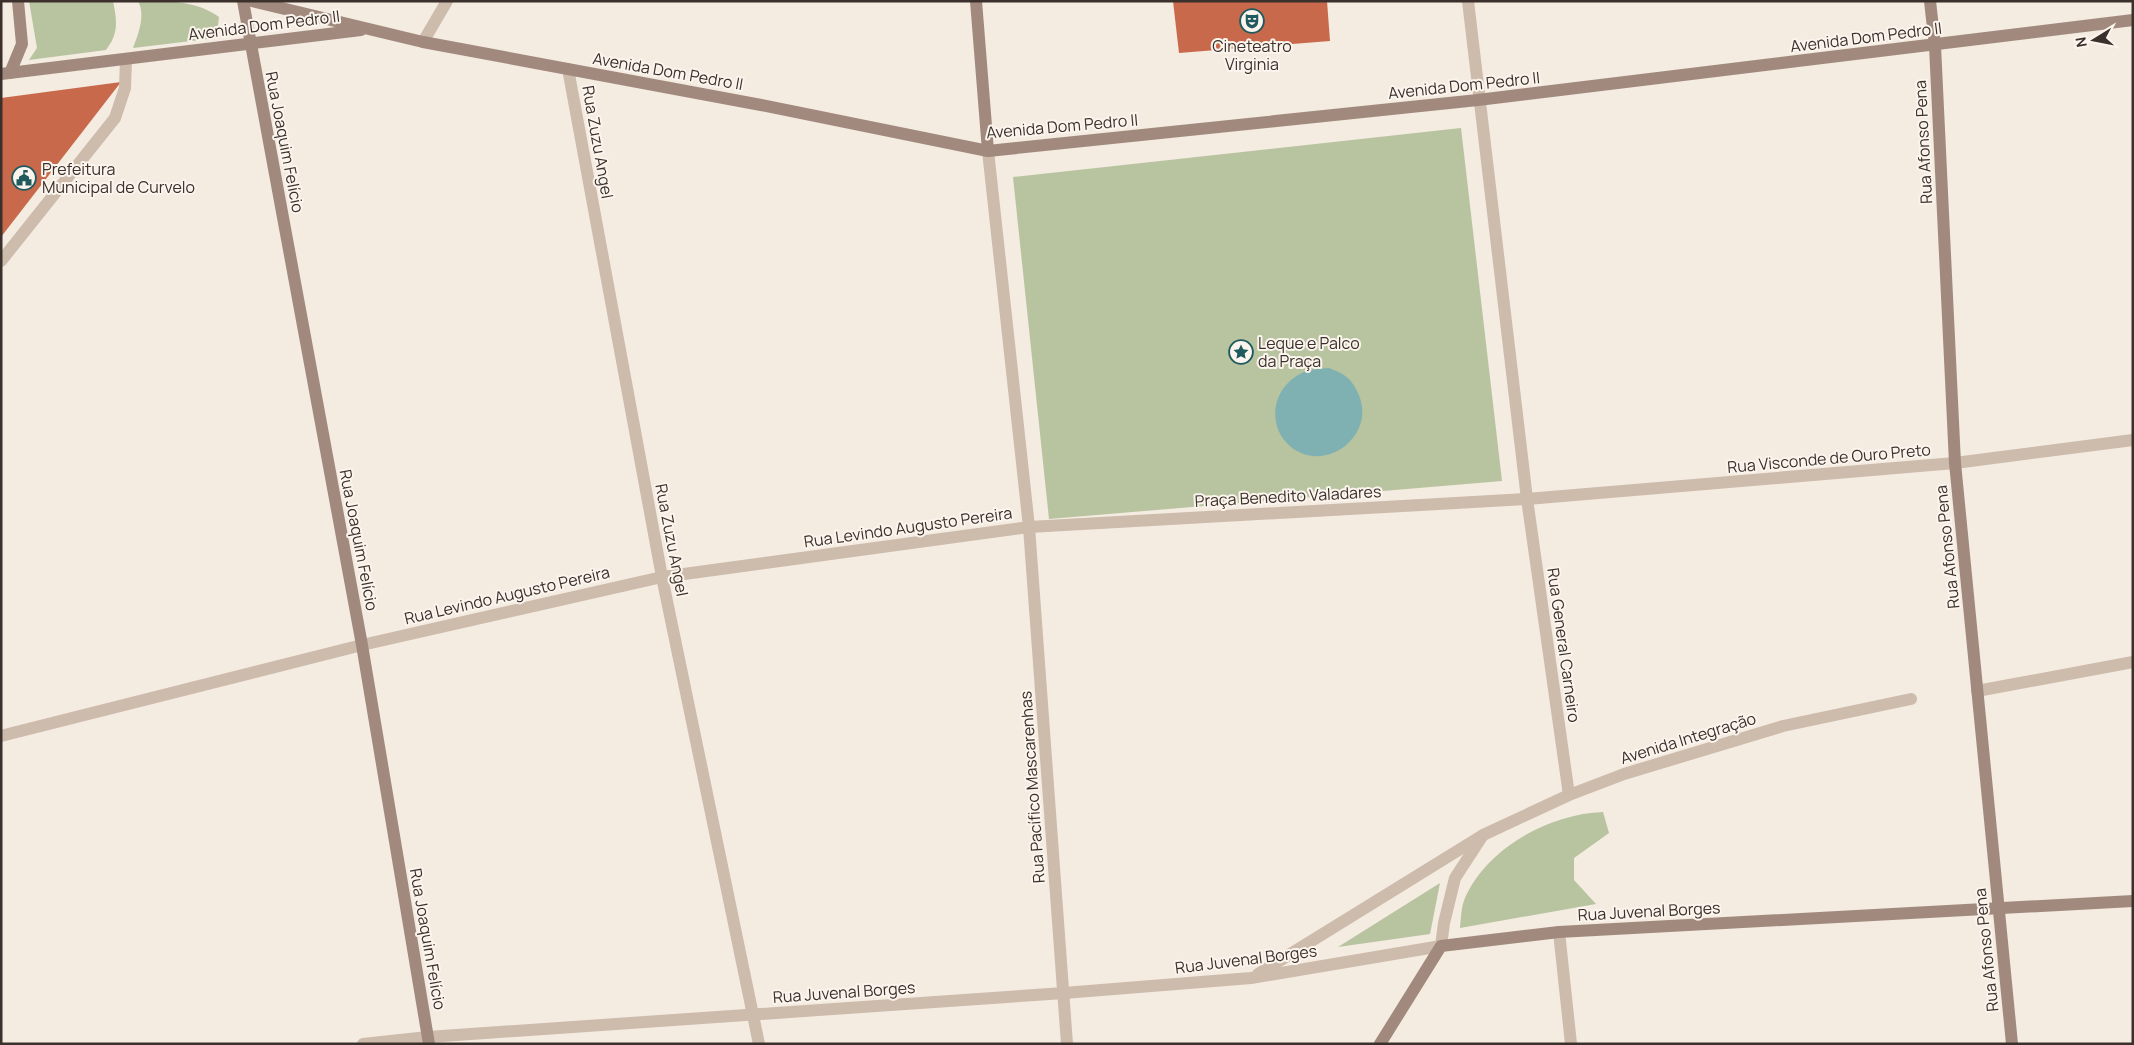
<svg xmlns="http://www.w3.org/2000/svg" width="2134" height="1045" viewBox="0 0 2134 1045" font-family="Manrope,sans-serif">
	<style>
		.green { fill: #b8c4a0 }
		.water { fill: #7fb0b2 }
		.building { fill: #c8694b }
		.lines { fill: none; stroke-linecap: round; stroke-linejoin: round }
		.lane { stroke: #cdbbac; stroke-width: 12 }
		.street { stroke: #cdbbac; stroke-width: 12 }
		.secondary { stroke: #a18a7d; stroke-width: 12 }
		.labels { text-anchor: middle; stroke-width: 4; stroke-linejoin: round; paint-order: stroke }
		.street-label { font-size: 16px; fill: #3b302b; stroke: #fbf5ee }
		.poi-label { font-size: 16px; fill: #3b302b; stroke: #fbf5ee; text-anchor: start }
	</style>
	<rect width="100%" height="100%" fill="#f4ebe1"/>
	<g class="green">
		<path d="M29 1H113C117 21 119 33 106 50L29 60 37 48Z"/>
		<path d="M138 1C166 1 196 0 219 17L217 34 208 39 133 48C138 35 146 15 138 1Z"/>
		<path d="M1461 128 1502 481 1049 519 1013 177Z"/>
		<path d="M1603 812 1609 833 1574 858V880L1596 904 1460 928C1461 919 1461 907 1465 898 1487 848 1549 814 1603 812Z"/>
		<path d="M1440 883 1430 934 1338 947Z"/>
	</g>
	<path class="water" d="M1329 368C1343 373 1351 378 1357 391 1381 437 1318 480 1285 441 1267 419 1275 387 1300 374 1309 369 1319 369 1329 368Z"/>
	<g class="building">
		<path d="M1173 1H1327L1330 41 1179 53Z"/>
		<path d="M121 82 1 237V98Z"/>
	</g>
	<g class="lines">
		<path class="lane" d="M423 42 447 1"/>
		<g class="street">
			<path d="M1468 1 1527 499 1569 795"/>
			<path d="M568 69 662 577 759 1044"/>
			<path d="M988 151 1029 527 1067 1044"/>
			<path d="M1 261 115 118 125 88 126 59"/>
			<path d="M1977 691 2133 662"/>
			<path d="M1 736 362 645 662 577 1029 527 1527 499 1955 463 2133 440"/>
			<path d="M1559 932 1571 1044"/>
			<path d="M1258 974 1483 835 1569 795 1624 774 1783 726 1911 699"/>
			<path d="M363 1044 428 1037 1064 993 1251 978 1441 946 1444 923 1455 878 1483 835"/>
		</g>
		<g class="secondary">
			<path d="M243 1 362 645 429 1044"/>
			<path d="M252 1 423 42 761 105 988 151 1478 100 2133 20"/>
			<path d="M976 1 988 151"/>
			<path d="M1930 1 1935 46 1955 463 2012 1044"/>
			<path d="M10 73 22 44 18 1"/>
			<path d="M1 74 361 30"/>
			<path d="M1380 1044 1441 946 1559 932 2133 901"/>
		</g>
	</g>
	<defs>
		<g id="theatre-ring" transform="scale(1.25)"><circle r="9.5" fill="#fbf5ee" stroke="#1f5a5e" stroke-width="1.5"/><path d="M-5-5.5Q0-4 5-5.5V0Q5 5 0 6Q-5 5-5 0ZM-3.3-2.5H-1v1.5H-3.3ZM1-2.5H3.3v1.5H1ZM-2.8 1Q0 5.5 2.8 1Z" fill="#1f5a5e"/></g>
		<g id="civic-ring" transform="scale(1.25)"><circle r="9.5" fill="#fbf5ee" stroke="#1f5a5e" stroke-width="1.5"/><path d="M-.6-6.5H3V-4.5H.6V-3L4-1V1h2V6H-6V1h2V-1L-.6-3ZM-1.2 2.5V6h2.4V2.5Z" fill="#1f5a5e"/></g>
		<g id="sight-ring" transform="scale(1.25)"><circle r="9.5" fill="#fbf5ee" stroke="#1f5a5e" stroke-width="1.5"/><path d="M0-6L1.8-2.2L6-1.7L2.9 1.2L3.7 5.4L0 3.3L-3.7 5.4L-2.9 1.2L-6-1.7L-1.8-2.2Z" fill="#1f5a5e"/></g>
	</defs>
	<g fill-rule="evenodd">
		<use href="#theatre-ring" x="1252" y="21"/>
		<use href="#civic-ring" x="24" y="178"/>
		<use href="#sight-ring" x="1241" y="352"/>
	</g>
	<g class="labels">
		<g class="street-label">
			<text transform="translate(264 25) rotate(-7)" y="6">Avenida Dom Pedro II</text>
			<text transform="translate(1866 37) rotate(-7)" y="6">Avenida Dom Pedro II</text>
			<text transform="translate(668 71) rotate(10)" y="6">Avenida Dom Pedro II</text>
			<text transform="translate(1464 85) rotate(-6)" y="6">Avenida Dom Pedro II</text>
			<text transform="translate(1062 126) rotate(-5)" y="6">Avenida Dom Pedro II</text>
			<text transform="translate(285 142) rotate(79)" y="6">Rua Joaquim Felício</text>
			<text transform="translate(598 142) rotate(80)" y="6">Rua Zuzu Angel</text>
			<text transform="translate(1923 142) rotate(-93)" y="6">Rua Afonso Pena</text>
			<text transform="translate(1829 458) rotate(-5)" y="6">Rua Visconde de Ouro Preto</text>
			<text transform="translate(1288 496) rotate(-3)" y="6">Praça Benedito Valadares</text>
			<text transform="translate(908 527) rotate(-8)" y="6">Rua Levindo Augusto Pereira</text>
			<text transform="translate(359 540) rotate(79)" y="6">Rua Joaquim Felício</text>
			<text transform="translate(672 540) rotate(79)" y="6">Rua Zuzu Angel</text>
			<text transform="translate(1947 547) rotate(-96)" y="6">Rua Afonso Pena</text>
			<text transform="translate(507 595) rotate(-13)" y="6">Rua Levindo Augusto Pereira</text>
			<text transform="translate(1564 645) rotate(82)" y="6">Rua General Carneiro</text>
			<text transform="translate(1688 738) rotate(-17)" y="6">Avenida Integração</text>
			<text transform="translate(1032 787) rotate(-94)" y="6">Rua Pacífico Mascarenhas</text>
			<text transform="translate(1649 911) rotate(-3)" y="6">Rua Juvenal Borges</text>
			<text transform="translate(428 939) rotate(80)" y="6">Rua Joaquim Felício</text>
			<text transform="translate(1986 950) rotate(-96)" y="6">Rua Afonso Pena</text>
			<text transform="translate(1246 959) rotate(-7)" y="6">Rua Juvenal Borges</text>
			<text transform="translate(844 992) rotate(-4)" y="6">Rua Juvenal Borges</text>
		</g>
		<g class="poi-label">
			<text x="1252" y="52" text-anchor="middle">Cineteatro<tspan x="1252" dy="18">Virginia</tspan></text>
			<text x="42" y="175">Prefeitura<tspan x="42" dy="18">Municipal de Curvelo</tspan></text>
			<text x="1258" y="349">Leque e Palco<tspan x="1258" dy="18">da Praça</tspan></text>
		</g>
	</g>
	<rect width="2134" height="1045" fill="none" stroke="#3b302b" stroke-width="5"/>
	<g transform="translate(2094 40) rotate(260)" stroke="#fbf5ee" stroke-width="4" paint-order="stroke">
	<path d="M0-4L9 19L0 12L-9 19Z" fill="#3b302b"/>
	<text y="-8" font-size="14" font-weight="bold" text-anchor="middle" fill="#3b302b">N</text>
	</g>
</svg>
